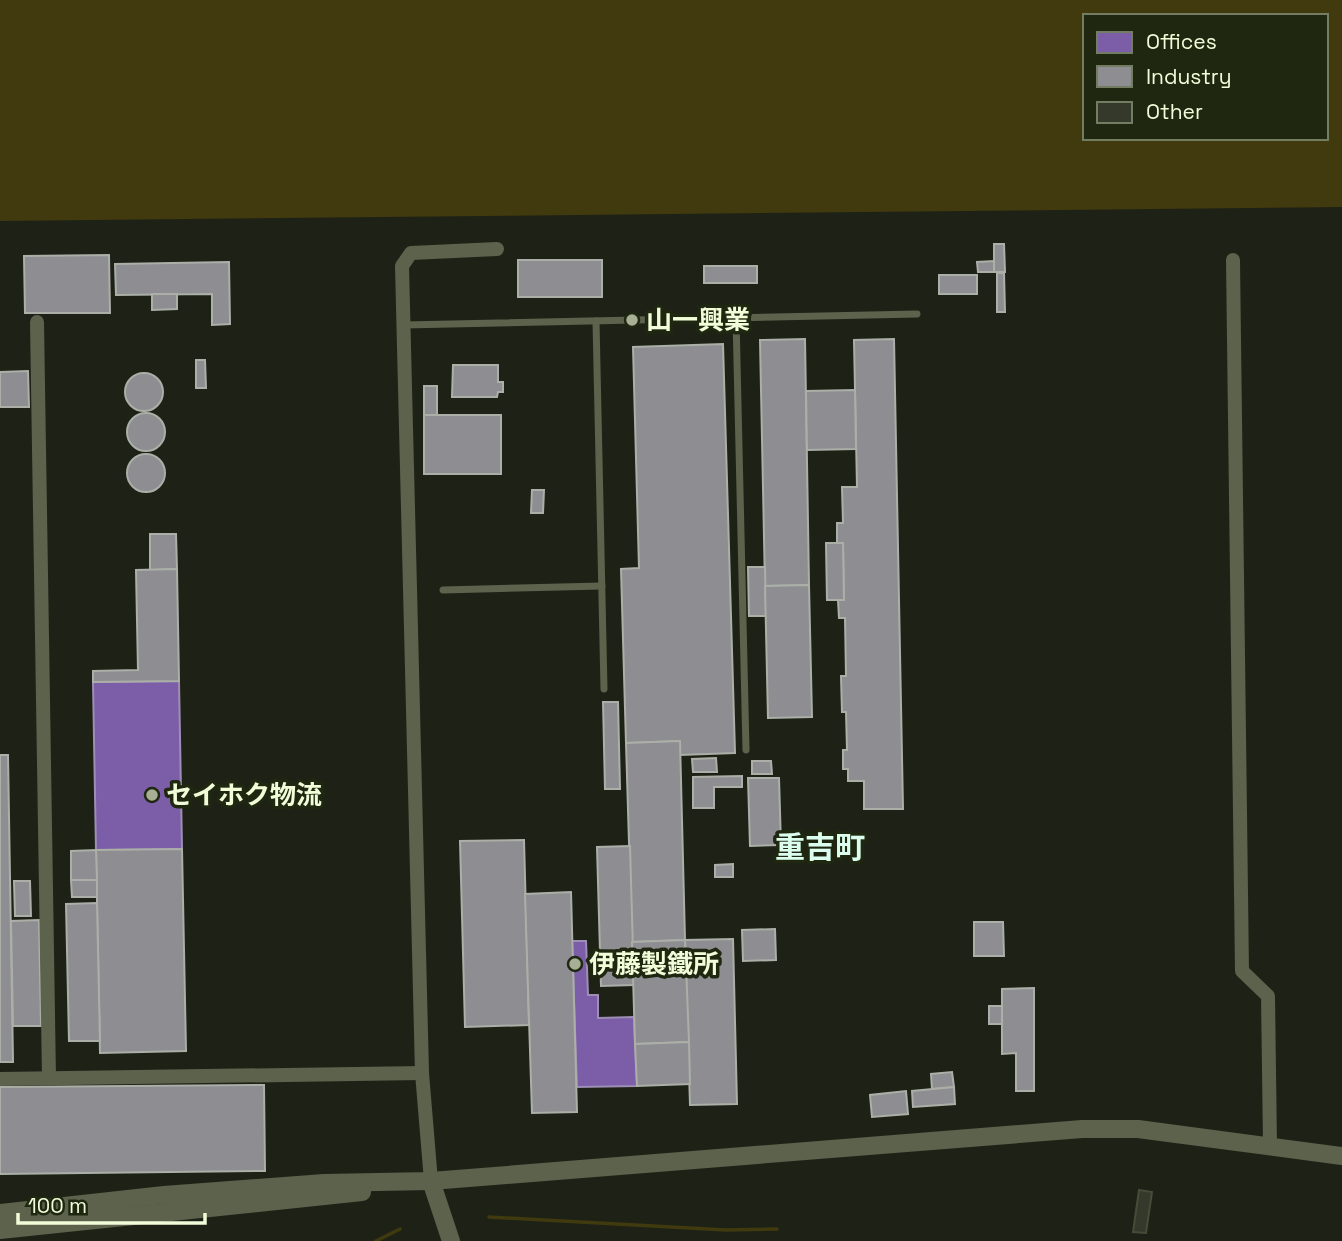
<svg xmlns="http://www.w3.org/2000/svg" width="1342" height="1241" viewBox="0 0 1342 1241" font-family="'Space Grotesk','Noto Sans JP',sans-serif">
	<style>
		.water { fill: #413a0e; fill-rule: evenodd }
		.offices { fill: #7b5ea7; stroke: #9e8eb6; stroke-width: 2 }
		.industry { fill: #8d8d92; stroke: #abafa7; stroke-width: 2 }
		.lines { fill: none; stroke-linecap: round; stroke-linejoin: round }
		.stream { stroke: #413a0e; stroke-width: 3.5 }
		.building { fill: #34392b; stroke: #454c38; stroke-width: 2 }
		.service { stroke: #5c624c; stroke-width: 7 }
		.minor { stroke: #5c624c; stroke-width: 14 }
		.tertiary { stroke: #5c624c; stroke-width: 18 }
		.poi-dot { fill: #a7b095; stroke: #1f2711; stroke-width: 2.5 }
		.labels { text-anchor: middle; stroke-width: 7; stroke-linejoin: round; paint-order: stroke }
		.poi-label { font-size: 26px; font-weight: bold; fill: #f1fdd9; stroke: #1f2711; text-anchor: start }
		.quarter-label { font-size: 30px; font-weight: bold; fill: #dbfeef; stroke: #1f2711 }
	</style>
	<rect width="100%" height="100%" fill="#1e2216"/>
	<path class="water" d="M0 0H1342V207L0 221ZM1085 16H1326V138H1085Z"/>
	<g class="offices">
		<path d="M179 681 182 849 96 850 93 682Z"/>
		<path d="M572 941H586L588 995H598V1018L634 1017 637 1086 577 1087Z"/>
	</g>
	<g class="industry">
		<path d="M994 244H1004L1005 272H994Z"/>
		<path d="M109 255 110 313H25L24 256Z"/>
		<rect x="518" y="260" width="84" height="37"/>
		<path d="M994 261V272H978L977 262Z"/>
		<path d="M229 262 230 324 212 325V294L116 295 115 264Z"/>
		<rect x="704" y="266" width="53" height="17"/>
		<path d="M997 273H1004L1005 312H997Z"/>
		<rect x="939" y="275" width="38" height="19"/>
		<path d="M152 294H177V309L152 310Z"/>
		<path d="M805 339 809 585 765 586 760 340Z"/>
		<path d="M894 339 903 809H864V781H848V769H843V750H847L846 712H842L841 676H846L845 618H839L838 600H844L843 543H837V523H843L842 487H857L854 340Z"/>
		<path d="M723 344 735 753 680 755V741L626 743 621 569 639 568 633 347Z"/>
		<path d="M196 360H205L206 388H196Z"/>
		<path d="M453 365H498V382H503V392H498L497 397H452Z"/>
		<path d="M28 371 29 407H0V372Z"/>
		<circle cx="144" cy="392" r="19"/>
		<rect x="424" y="386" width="13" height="29"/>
		<path d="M855 390 856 449 807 450 806 391Z"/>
		<circle cx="146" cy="432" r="19"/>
		<rect x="424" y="415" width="77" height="59"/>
		<circle cx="146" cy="473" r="19"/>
		<path d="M532 490H544L543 513H531Z"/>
		<path d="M150 534H176L177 569 150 570Z"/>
		<path d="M826 543H843L844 600H827Z"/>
		<path d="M748 567H765L766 616H749Z"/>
		<path d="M177 569 179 681 93 682V671L138 670 136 570Z"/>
		<path d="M809 585 812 717 768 718 765 586Z"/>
		<path d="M603 702H618L620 789H605Z"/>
		<path d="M680 741 685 940 632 942 626 743Z"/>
		<path d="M0 755H8L13 1062H0Z"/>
		<path d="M716 758 717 772H693L692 759Z"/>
		<path d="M752 761H771L772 774H752Z"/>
		<path d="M742 776V787H714V808H693V777Z"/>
		<path d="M748 778H779L781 845 750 846Z"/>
		<path d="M524 840 529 1025 465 1027 460 841Z"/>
		<path d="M630 846 634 985 601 986 597 847Z"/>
		<path d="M182 849 186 1051 100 1053 96 850Z"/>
		<path d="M96 850 97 880H71V851Z"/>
		<path d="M733 864V877H715V865Z"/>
		<path d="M71 880H97V897H72Z"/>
		<path d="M14 881H30L31 916H15Z"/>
		<path d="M571 892 577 1112 532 1113 525 894Z"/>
		<path d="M97 903 100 1041H69L66 904Z"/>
		<path d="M39 920 41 1026H13L11 921Z"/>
		<path d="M974 922H1003L1004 956H974Z"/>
		<path d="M775 929 776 960 743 961 742 930Z"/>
		<path d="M733 939 737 1104 690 1105 685 940Z"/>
		<path d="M685 940 689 1042 635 1044 632 942Z"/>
		<path d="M1034 988V1091H1016V1053L1002 1054V989Z"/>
		<rect x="989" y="1006" width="13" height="18"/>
		<path d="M689 1042 690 1084 637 1086 635 1044Z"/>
		<path d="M952 1072 954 1087 932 1089 931 1074Z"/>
		<path d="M264 1085 265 1171 0 1174V1087Z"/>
		<path d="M954 1087 955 1104 913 1107 912 1091Z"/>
		<path d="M906 1091 908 1114 872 1117 870 1095Z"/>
	</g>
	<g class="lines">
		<g class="stream">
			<path d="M489 1217 726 1230 777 1229"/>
			<path d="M376 1241 400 1229"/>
		</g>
	</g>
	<path class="building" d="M1139 1190 1152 1192 1146 1233 1133 1232Z"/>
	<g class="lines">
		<g class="service">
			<path d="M736 318 746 750"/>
			<path d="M596 321 604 689"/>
			<path d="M404 325 917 314"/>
			<path d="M443 590 602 586"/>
		</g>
		<g class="minor">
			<path d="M1233 260 1242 971 1268 996 1270 1145"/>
			<path d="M37 322 49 1078"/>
			<path d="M0 1079 422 1073"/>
			<path d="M431 1181 422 1073 402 266 411 253 497 249"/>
		</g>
		<g class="tertiary">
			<path d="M431 1181 451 1241"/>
			<path d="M0 1213 164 1195 324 1183 431 1181 1082 1129H1138L1342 1156"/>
			<path d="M0 1230 362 1192"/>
		</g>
	</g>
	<g class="poi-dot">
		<circle cx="632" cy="320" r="7"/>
		<circle cx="152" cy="795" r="7"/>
		<circle cx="575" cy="964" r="7"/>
	</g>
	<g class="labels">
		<g class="poi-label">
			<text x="646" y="329">山一興業</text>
			<text x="166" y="804">セイホク物流</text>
			<text x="589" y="973">伊藤製鐵所</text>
		</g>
		<g class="quarter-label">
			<text x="820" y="858">重吉町</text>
		</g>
	</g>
	<rect x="1083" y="14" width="245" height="126" fill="#1f2711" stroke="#737d61" stroke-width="2"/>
	<rect x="1097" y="32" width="35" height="21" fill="#7b5ea7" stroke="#737d61" stroke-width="2"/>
	<text x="1146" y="49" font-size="21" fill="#f1fdd9">Offices</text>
	<rect x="1097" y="66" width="35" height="21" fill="#8d8d92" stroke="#737d61" stroke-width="2"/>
	<text x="1146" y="84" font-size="21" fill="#f1fdd9">Industry</text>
	<rect x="1097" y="102" width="35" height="21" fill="#34392b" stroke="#737d61" stroke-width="2"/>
	<text x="1146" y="119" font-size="21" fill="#f1fdd9">Other</text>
	<path d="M18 1213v10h187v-10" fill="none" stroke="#f1fdd9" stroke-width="3.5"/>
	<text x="28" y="1213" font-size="21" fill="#f1fdd9" stroke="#1f2711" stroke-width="5" paint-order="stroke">100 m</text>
</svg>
